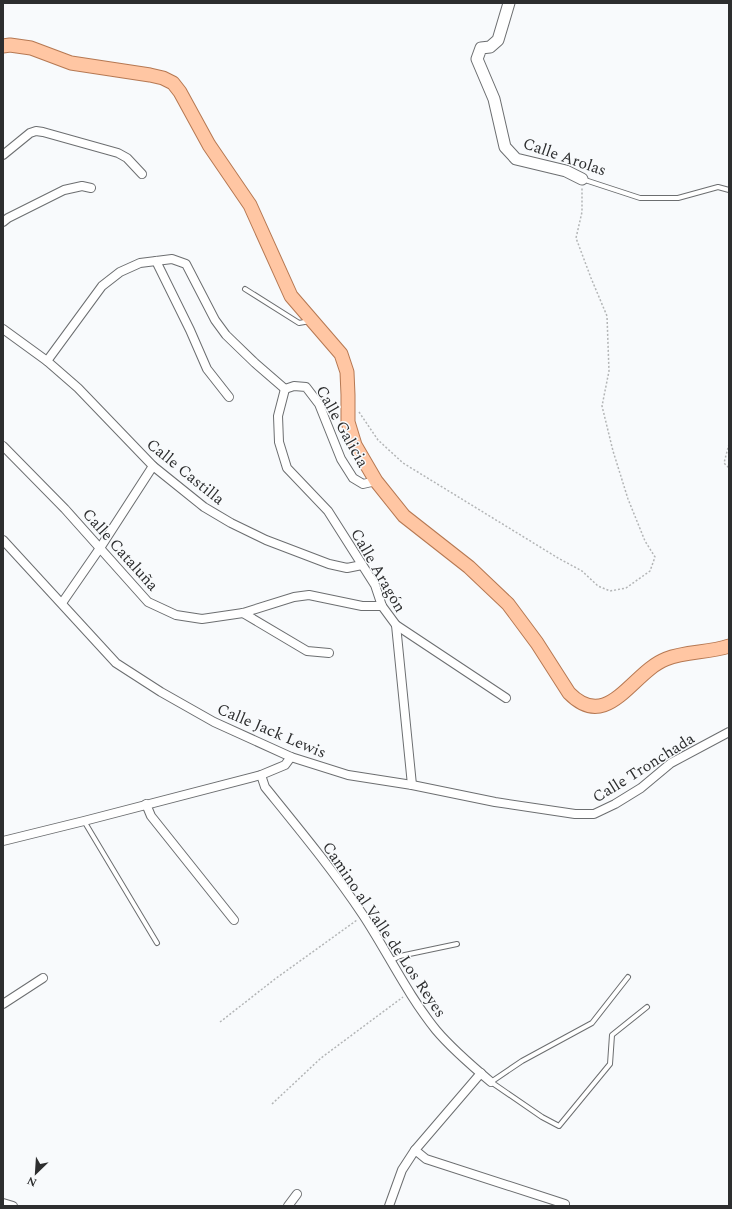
<svg xmlns="http://www.w3.org/2000/svg" width="732" height="1209" viewBox="0 0 732 1209" font-family="Spectral,serif">
	<style>
		.lines { fill: none; stroke-linecap: round; stroke-linejoin: round }
		.lane-casing { stroke: #6c6e70; stroke-width: 6 }
		.street-casing { stroke: #6c6e70; stroke-width: 10 }
		.secondary-casing { stroke: #6c6e70; stroke-width: 13 }
		.primary-casing { stroke: #b67852; stroke-width: 15 }
		.path { stroke: #b3b5b6; stroke-width: 1.5; stroke-dasharray: 2 2; stroke-linecap: butt }
		.lane { stroke: #fff; stroke-width: 4 }
		.street { stroke: #fff; stroke-width: 8 }
		.secondary { stroke: #fff; stroke-width: 11 }
		.primary { stroke: #ffc6a3; stroke-width: 13 }
		.labels { text-anchor: middle; stroke-width: 3; stroke-linejoin: round; paint-order: stroke }
		.street-label { font-size: 16px; fill: #2d2e2f; stroke: #f8fafc }
	</style>
	<rect width="100%" height="100%" fill="#f8fafc"/>
	<g class="lines">
		<g class="lane-casing">
			<g id="lane">
				<path d="M582 179 640 198H678L718 187 729 190"/>
				<path d="M245 289 299 323 310 321"/>
				<path d="M84 821 157 943"/>
				<path d="M390 961 400 956 457 944"/>
				<path d="M628 977 592 1023 522 1061 491 1082 542 1117 559 1126 610 1064 612 1035 647 1007"/>
			</g>
		</g>
		<g class="street-casing">
			<g id="street">
				<path d="M3 155 30 133 36 131 43 132 118 153 127 158 142 174"/>
				<path d="M3 222 8 218 64 190 82 186 91 188"/>
				<path d="M156 261 190 330 207 369 229 397"/>
				<path d="M3 329 47 361 78 388 153 466 204 507 231 523 266 540 329 564 347 568 362 565"/>
				<path d="M47 361 102 286 120 272 140 263 172 259 186 264 215 320 226 335 255 363 285 389"/>
				<path d="M285 389 278 416 279 442 287 468 328 511 375 585 382 606 396 625 412 785"/>
				<path d="M285 389 294 386 306 387 319 404 341 459 353 478 363 484 376 481"/>
				<path d="M3 446 65 509 148 602 176 615 202 619 243 613 294 597 309 595 362 606H382"/>
				<path d="M3 540 116 663 161 692 214 722 291 757 348 775 412 785 495 802 575 814H594L615 804 641 788 671 763 729 732"/>
				<path d="M62 603 100 548 153 466"/>
				<path d="M243 613 307 651 329 653"/>
				<path d="M396 625 506 698"/>
				<path d="M261 775 265 787C299 829 333 870 363 915 388 953 407 994 436 1030 452 1049 472 1066 491 1082"/>
				<path d="M146 804 151 816 234 920"/>
				<path d="M3 841 84 821 261 775 285 765 291 757"/>
				<path d="M3 1004 43 978"/>
				<path d="M481 1073 415 1150 426 1159 565 1204"/>
				<path d="M3 1203 13 1206"/>
				<path d="M288 1206 297 1194"/>
				<path d="M389 1206 402 1170 415 1150"/>
			</g>
		</g>
		<g class="secondary-casing">
			<path id="secondary" d="M509 3 498 40 490 47 481 48 477 59 494 99 505 147 516 159 566 171 582 179"/>
		</g>
		<g class="primary-casing">
			<path id="primary" d="M3 46 10 45 31 48 71 63 150 75 163 78 173 83 180 92 209 145 250 205 291 296 341 354 347 372 348 395V422L355 445 376 481 404 516 469 567 508 604 537 643 569 693C608 733 632 672 666 659 686 651 709 653 729 646"/>
		</g>
		<g class="path">
			<path d="M359 412 378 440 403 463 558 558 582 571 598 586 610 591 626 588 650 571 655 557 645 541 628 499 613 451 602 406 609 371 607 316 591 278 576 238 582 212V188"/>
			<path d="M729 444 724 463 729 468"/>
			<path d="M220 1022 275 979 357 920"/>
			<path d="M272 1104 321 1058 403 997"/>
		</g>
		<use href="#lane" class="lane"/>
		<use href="#street" class="street"/>
		<use href="#secondary" class="secondary"/>
		<use href="#primary" class="primary"/>
	</g>
	<g class="labels">
		<g class="street-label">
			<text transform="translate(565 156) rotate(19)" y="6">Calle Arolas</text>
			<text transform="translate(343 426) rotate(61)" y="6">Calle Galicia</text>
			<text transform="translate(186 471) rotate(39)" y="6">Calle Castilla</text>
			<text transform="translate(121 549) rotate(48)" y="6">Calle Cataluña</text>
			<text transform="translate(379 570) rotate(60)" y="6">Calle Aragón</text>
			<text transform="translate(272 730) rotate(23)" y="6">Calle Jack Lewis</text>
			<text transform="translate(643 767) rotate(-32)" y="6">Calle Tronchada</text>
			<text transform="translate(385 929) rotate(56)" y="6">Camino al Valle de Los Reyes</text>
		</g>
	</g>
	<rect width="732" height="1209" fill="none" stroke="#2d2e2f" stroke-width="8"/>
	<g transform="translate(36 1173) rotate(205)" stroke="#f8fafc" stroke-width="3" paint-order="stroke">
	<path d="M0-3L7 15L0 10L-7 15Z" fill="#2d2e2f"/>
	<text y="-6" font-size="11" font-weight="bold" text-anchor="middle" fill="#2d2e2f">N</text>
	</g>
</svg>
